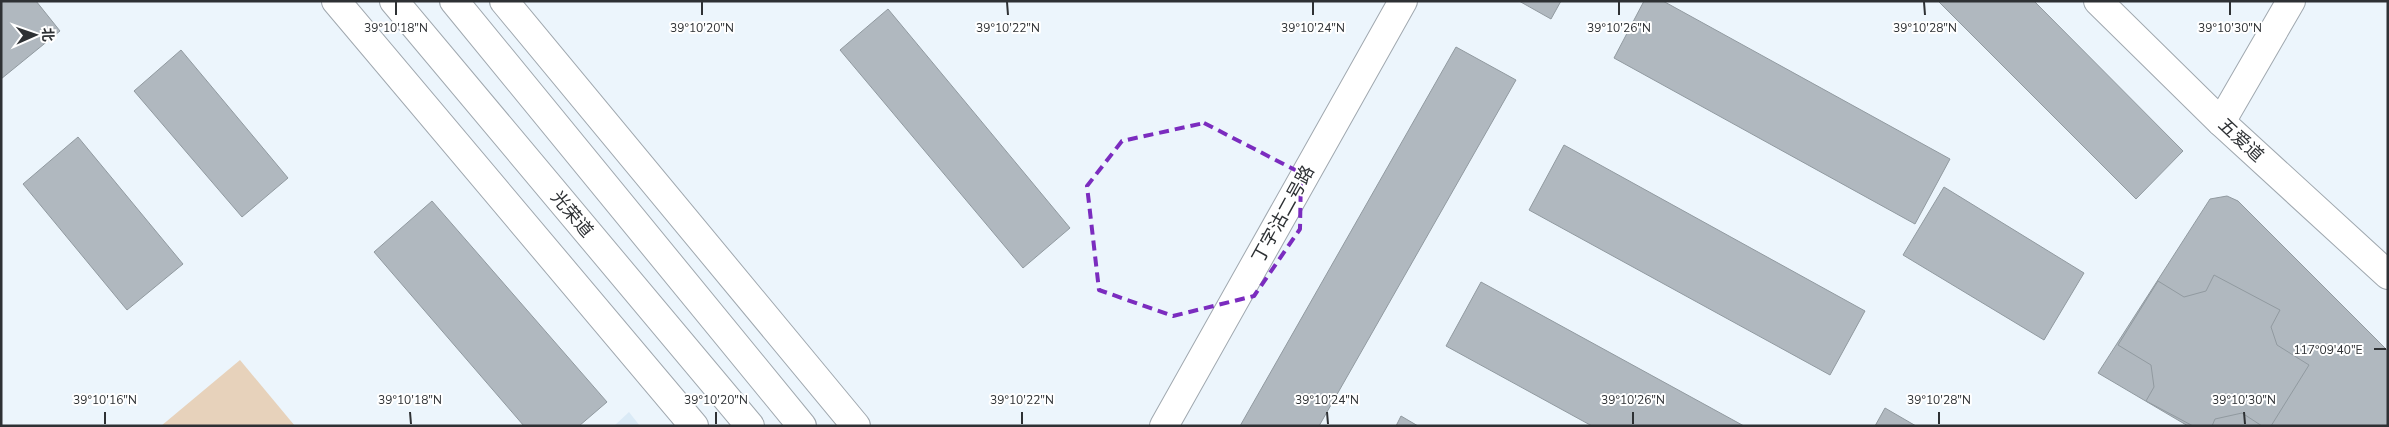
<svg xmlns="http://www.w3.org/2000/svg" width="2389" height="427" viewBox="0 0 2389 427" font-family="'Nunito Sans','Noto Sans SC',sans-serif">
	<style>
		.built { fill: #daeaf6 }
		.green { fill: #e7d2bb }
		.building { fill: #b0b8bf; stroke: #919aa0 }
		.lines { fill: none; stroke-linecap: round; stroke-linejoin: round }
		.minor-casing { stroke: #a0a8af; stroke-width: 30 }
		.tertiary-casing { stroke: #a0a8af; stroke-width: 30 }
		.secondary-casing { stroke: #a0a8af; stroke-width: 30 }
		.minor { stroke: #fff; stroke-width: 28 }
		.tertiary { stroke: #fff; stroke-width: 28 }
		.secondary { stroke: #fff; stroke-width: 28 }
		.marked { fill: none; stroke: #7b2cbf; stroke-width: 4; stroke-dasharray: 10 6; stroke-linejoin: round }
		.ticks { fill: none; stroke: #2e3134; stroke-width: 2 }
		.labels { text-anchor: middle; stroke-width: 4; stroke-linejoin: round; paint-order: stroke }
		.street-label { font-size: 18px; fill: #2e3134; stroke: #fff }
		.ticks-label { font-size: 12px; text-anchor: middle; fill: #2e3134; stroke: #fff; stroke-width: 4; stroke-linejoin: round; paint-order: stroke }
	</style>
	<rect width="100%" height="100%" fill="#ecf5fc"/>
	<path class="built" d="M629 412 640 426H614Z"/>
	<path class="green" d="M240 360 295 426H161Z"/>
	<g class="building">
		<path d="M1 1H36L60 31 1 79Z"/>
		<path d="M1519 1H1561L1551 19Z"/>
		<path d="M1644 1H1663L1950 159 1915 224 1614 58Z"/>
		<path d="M1938 1H2034L2183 151 2136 199Z"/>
		<path d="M888 9 1070 228 1023 268 840 50Z"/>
		<path d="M1456 47 1516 80 1319 426H1240Z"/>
		<path d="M181 50 288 178 242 217 134 91Z"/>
		<path d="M78 137 183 264 127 310 23 184Z"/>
		<path d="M1564 145 1865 311 1830 375 1529 210Z"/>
		<path d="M1944 187 2084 273 2044 340 1903 255Z"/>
		<path d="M2227 196 2238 201 2388 351V426H2188L2098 373 2210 199Z"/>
		<path d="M432 201 607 402 579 426H524L374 252Z"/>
		<path d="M2214 275 2280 310 2271 327 2277 345 2309 365 2271 426H2262L2242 413 2215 419 2212 426H2193L2146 401 2154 387 2151 365 2118 345 2158 281 2184 297 2206 291Z"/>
		<path d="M1481 282 1744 426H1592L1446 346Z"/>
		<path d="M1885 408 1916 426H1875Z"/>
		<path d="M1401 416 1418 426H1396Z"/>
	</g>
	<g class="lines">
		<g class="minor-casing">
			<path id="minor" d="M2221 122 2291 1"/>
		</g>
		<g class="tertiary-casing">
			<g id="tertiary">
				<path d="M2098 1 2221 122 2388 275"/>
				<path d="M1164 426 1403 1"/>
			</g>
		</g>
		<g class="secondary-casing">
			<g id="secondary">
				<path d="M336 1 694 426"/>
				<path d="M394 1 750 426"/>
				<path d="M454 1 802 426"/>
				<path d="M504 1 856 426"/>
			</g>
		</g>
		<use href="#minor" class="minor"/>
		<use href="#tertiary" class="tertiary"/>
		<use href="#secondary" class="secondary"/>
	</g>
	<path class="marked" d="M1204 123 1301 173 1300 229 1254 296 1173 316 1099 290 1087 186 1122 141Z"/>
	<path class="ticks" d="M396 2V15M702 2V15M1007 2 1008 15M1313 2V15M1619 2V15M1924 2 1925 15M2230 2V15M2374 349H2386M105 412V424M410 412 411 424M716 412V424M1022 412V424M1327 412 1328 424M1633 412V424M1939 412V424M2244 412 2245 424"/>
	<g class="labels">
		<g class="street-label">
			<text transform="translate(2241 140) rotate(43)" y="6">五爱道</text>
			<text transform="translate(572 214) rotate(50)" y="6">光荣道</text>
			<text transform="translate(1283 214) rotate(-61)" y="6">丁字沽二号路</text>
		</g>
	</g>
	<g class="ticks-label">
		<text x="396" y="32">39°10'18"N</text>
		<text x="702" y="32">39°10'20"N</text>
		<text x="1008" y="32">39°10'22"N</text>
		<text x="1313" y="32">39°10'24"N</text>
		<text x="1619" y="32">39°10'26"N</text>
		<text x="1925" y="32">39°10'28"N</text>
		<text x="2230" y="32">39°10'30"N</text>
		<text x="2328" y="354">117°09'40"E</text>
		<text x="105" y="404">39°10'16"N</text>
		<text x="410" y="404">39°10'18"N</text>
		<text x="716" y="404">39°10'20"N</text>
		<text x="1022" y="404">39°10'22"N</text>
		<text x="1327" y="404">39°10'24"N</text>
		<text x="1633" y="404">39°10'26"N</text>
		<text x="1939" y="404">39°10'28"N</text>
		<text x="2244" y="404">39°10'30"N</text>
	</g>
	<rect width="2389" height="427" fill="none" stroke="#2e3134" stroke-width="5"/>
	<g transform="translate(35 35) rotate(88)" stroke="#ffffff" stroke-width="4" paint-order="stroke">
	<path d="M0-4L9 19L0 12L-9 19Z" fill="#2e3134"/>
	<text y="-8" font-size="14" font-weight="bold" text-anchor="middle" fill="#2e3134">北</text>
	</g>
</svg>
